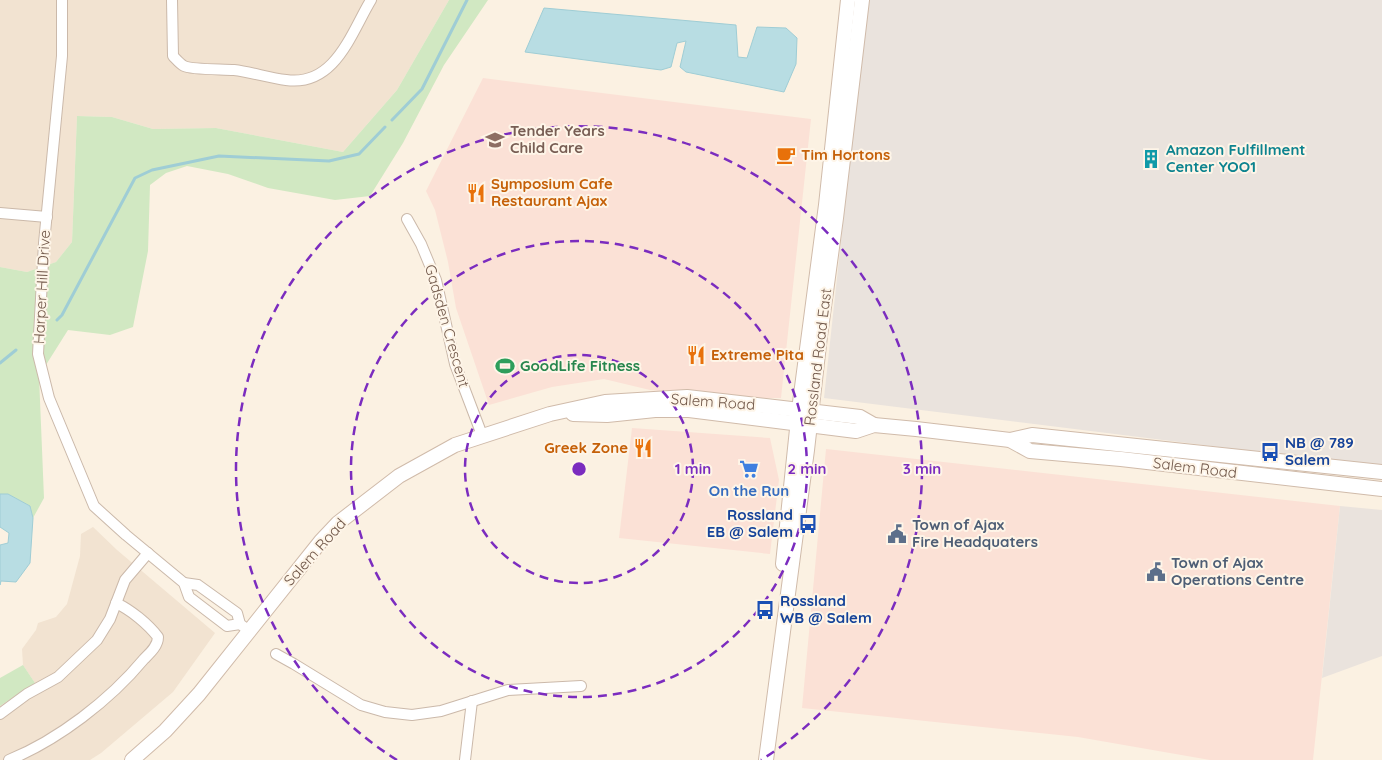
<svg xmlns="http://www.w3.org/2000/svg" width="1382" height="760" viewBox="0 0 1382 760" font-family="Quicksand,sans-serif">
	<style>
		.residential { fill: #f2e3d1 }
		.commercial { fill: #fbe1d6 }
		.industrial { fill: #eae3dd }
		.green { fill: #d1e8c2 }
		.water { fill: #b8dde3; stroke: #9fcdd5 }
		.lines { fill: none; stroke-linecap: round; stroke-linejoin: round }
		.stream { stroke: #9fcdd5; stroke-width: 3 }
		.minor-casing { stroke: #cbb9aa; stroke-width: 12 }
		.secondary-casing { stroke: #d0bbaa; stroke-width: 16 }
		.minor { stroke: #fff; stroke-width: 10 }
		.secondary { stroke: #fff; stroke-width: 14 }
		.ring { fill: none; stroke: #7b2cbf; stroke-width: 2.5; stroke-dasharray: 9 6 }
		.labels { text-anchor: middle; stroke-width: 4; stroke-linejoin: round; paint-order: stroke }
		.education-label { font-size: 15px; font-weight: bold; fill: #785e54; stroke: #fef5e8; text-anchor: start }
		.culture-label { font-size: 15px; font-weight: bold; fill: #0d838f; stroke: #fef5e8; text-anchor: start }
		.food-label { font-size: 15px; font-weight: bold; fill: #c56008; stroke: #fef5e8; text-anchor: start }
		.street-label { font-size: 15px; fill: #71584a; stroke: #fef5e8 }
		.leisure-label { font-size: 15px; font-weight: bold; fill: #27864d; stroke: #fef5e8; text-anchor: start }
		.transit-label { font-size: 15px; font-weight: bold; fill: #164399; stroke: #fef5e8; text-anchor: start }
		.shop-label { font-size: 15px; font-weight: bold; fill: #366cbe; stroke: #fef5e8 }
		.service-label { font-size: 15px; font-weight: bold; fill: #4e5e75; stroke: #fef5e8; text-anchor: start }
		.centre { fill: #7b2cbf; stroke: #fef5e8; stroke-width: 2.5 }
		.ring-label { font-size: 15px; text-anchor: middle; font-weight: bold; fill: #7b2cbf; stroke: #fef5e8; stroke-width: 4; stroke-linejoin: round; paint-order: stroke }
	</style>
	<rect width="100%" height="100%" fill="#fbf1e2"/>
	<g class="residential">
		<path d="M0 0H449L397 90 343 152 216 128 153 129 112 117 77 116 72 242 56 262 27 272 0 267Z"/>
		<path d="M93 527 117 550 215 633 173 692 101 753 90 760H0V706L35 683 23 665 22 649 36 630 38 623 56 617 67 604 80 556 81 534Z"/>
	</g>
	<g class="commercial">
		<path d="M483 78 811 119 781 398H738L650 390 604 379 552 387 489 405 456 308 448 262 435 210 426 191Z"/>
		<path d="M632 428 770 438 779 480 770 554 619 538Z"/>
		<path d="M826 449 1340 506 1313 760H1210L1078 737 802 708Z"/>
	</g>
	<g class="industrial">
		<path d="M867 0H1382V467L824 398Z"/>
		<path d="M1340 506 1382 510V656L1322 678Z"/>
	</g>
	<g class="green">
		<path d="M449 0H488L444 65 403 143 370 196 335 200 268 188 228 174 187 166 166 173 150 185 148 251 133 327 110 335 68 330 39 376 44 498 33 518 30 506 8 494H0V267L27 272 56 262 72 242 77 116 112 117 153 129 216 128 343 152 397 90Z"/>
		<path d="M23 665 35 683 0 706V678Z"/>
	</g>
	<g class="water">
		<path d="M544 8 736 25 738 57 747 58 757 27 786 28 797 38 796 64 784 92 686 72 680 67 686 41 677 43 671 67 661 70 525 52Z"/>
		<path d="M0 494H8L30 506 33 518 30 563 16 582 1 581 0 585V545L8 543 9 533 0 527Z"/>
	</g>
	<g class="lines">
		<g class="stream">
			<path d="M392 120 422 89 467 0"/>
			<path d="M57 320 62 315 135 178 152 170 219 156 329 161 359 154 385 127"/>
			<path d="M0 363 16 350"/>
		</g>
		<g class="minor-casing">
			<g id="minor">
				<path d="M62 0V56L44 243 38 354 49 398 94 506 126 535 184 583 189 597 227 626 240 624"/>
				<path d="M172 0 173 56C176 59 180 64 184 66 192 70 223 69 234 70 251 72 269 78 286 80 335 87 351 33 371 0"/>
				<path d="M0 213 47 217"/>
				<path d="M407 219 421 244 436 280 455 364 482 435"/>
				<path d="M184 583 198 585 237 613 240 624 244 627"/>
				<path d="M276 654 294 664 361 705 385 712 412 715 441 711 508 690 581 686"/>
				<path d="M0 714 27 694 58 677 97 640 110 619 125 580 148 553"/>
				<path d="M9 760C58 740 110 700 144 659 150 653 158 646 158 637 148 624 131 610 116 603"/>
				<path d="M465 760 472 701"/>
			</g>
		</g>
		<g class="secondary-casing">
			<g id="secondary">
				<path d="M573 414 607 415 655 410H689L856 431 874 425 916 429 1010 440 1030 451 1121 459 1382 489"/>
				<path d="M1010 440 1032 435 1382 472"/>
				<path d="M783 564 799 410 826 205 848 0"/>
				<path d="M132 760 165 731 199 694 321 541 338 523 399 476 455 445 550 414 605 402 687 397 860 417 874 425"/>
				<path d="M766 760 807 450 820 336 836 218 862 0"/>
			</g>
		</g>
		<use href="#minor" class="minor"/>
		<use href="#secondary" class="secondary"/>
	</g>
	<g class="ring">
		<circle cx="579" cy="469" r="114"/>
		<circle cx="579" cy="469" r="228"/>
		<path d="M397 760A343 343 0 1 1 761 760"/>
	</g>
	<defs>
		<g id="school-bare" transform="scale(1.5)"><path d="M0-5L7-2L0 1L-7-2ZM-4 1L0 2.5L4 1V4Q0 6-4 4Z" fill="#8d6e63" stroke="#fef5e8" stroke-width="2.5" paint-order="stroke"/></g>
		<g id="cafe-bare" transform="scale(1.5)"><path d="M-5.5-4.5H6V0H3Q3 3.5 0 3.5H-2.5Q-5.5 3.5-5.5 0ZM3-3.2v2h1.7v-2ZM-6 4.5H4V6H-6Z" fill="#e8710a" stroke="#fef5e8" stroke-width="2.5" paint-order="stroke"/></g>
		<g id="building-bare" transform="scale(1.5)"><path d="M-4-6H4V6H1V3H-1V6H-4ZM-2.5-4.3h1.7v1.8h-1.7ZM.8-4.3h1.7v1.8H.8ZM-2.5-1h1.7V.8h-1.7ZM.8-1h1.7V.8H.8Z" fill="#0f9aa8" stroke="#fef5e8" stroke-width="2.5" paint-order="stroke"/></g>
		<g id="restaurant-bare" transform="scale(1.5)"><path d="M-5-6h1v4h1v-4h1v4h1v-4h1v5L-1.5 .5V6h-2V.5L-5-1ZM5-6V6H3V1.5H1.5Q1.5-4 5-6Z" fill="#e8710a" stroke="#fef5e8" stroke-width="2.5" paint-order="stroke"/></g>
		<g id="stadium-bare" transform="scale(1.5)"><path d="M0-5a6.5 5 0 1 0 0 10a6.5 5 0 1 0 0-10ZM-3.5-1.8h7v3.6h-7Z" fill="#2e9e5b" stroke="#fef5e8" stroke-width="2.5" paint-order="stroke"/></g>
		<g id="bus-bare" transform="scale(1.5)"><path d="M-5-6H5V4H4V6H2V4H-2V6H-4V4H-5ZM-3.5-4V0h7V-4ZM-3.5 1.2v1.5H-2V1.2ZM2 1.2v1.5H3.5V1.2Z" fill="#1a4fb4" stroke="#fef5e8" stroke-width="2.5" paint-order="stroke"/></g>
		<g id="supermarket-bare" transform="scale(1.5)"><path d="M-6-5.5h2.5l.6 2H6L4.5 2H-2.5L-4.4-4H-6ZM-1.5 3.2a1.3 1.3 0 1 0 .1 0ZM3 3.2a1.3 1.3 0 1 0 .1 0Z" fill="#3f7fe0" stroke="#fef5e8" stroke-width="2.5" paint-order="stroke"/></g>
		<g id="civic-bare" transform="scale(1.5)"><path d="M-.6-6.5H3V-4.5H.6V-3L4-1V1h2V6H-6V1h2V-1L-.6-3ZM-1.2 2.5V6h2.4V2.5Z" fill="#5c6f8a" stroke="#fef5e8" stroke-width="2.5" paint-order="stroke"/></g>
	</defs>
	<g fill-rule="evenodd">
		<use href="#school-bare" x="495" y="140"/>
		<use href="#cafe-bare" x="786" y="155"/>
		<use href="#building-bare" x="1151" y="159"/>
		<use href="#restaurant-bare" x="476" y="193"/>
		<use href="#restaurant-bare" x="696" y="355"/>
		<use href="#stadium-bare" x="505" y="366"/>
		<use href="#restaurant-bare" x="643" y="448"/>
		<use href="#bus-bare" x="1270" y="452"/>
		<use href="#supermarket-bare" x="749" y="469"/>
		<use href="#bus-bare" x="808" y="524"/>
		<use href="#civic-bare" x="897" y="534"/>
		<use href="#civic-bare" x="1156" y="572"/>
		<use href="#bus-bare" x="765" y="610"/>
	</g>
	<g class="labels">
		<g class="education-label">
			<text x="510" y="136">Tender Years<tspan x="510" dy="17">Child Care</tspan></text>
		</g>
		<g class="culture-label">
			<text x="1166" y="155">Amazon Fulfillment<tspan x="1166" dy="17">Center YOO1</tspan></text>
		</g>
		<g class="food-label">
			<text x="801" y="160">Tim Hortons</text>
			<text x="491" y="189">Symposium Cafe<tspan x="491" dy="17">Restaurant Ajax</tspan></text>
			<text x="711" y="360">Extreme Pita</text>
			<text x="628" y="453" text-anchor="end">Greek Zone</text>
		</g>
		<g class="street-label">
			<text transform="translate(42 287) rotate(-87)" y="5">Harper Hill Drive</text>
			<text transform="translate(447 326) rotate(74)" y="5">Gadsden Crescent</text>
			<text transform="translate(818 357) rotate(-83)" y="5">Rossland Road East</text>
			<text transform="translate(713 402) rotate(4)" y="5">Salem Road</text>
			<text transform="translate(1195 468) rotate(7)" y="5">Salem Road</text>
			<text transform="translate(315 552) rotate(-48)" y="5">Salem Road</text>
		</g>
		<g class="leisure-label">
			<text x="520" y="371">GoodLife Fitness</text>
		</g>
		<g class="transit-label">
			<text x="1285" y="448">NB @ 789<tspan x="1285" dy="17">Salem</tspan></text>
			<text x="793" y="520" text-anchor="end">Rossland<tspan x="793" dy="17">EB @ Salem</tspan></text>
			<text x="780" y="606">Rossland<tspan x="780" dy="17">WB @ Salem</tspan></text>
		</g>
		<g class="shop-label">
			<text x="749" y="496">On the Run</text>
		</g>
		<g class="service-label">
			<text x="912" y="530">Town of Ajax<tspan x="912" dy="17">Fire Headquaters</tspan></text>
			<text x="1171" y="568">Town of Ajax<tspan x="1171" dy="17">Operations Centre</tspan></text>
		</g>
	</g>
	<circle cx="579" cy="469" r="8" class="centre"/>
	<g class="ring-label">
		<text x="693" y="474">1 min</text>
		<text x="807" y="474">2 min</text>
		<text x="922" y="474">3 min</text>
	</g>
</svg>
